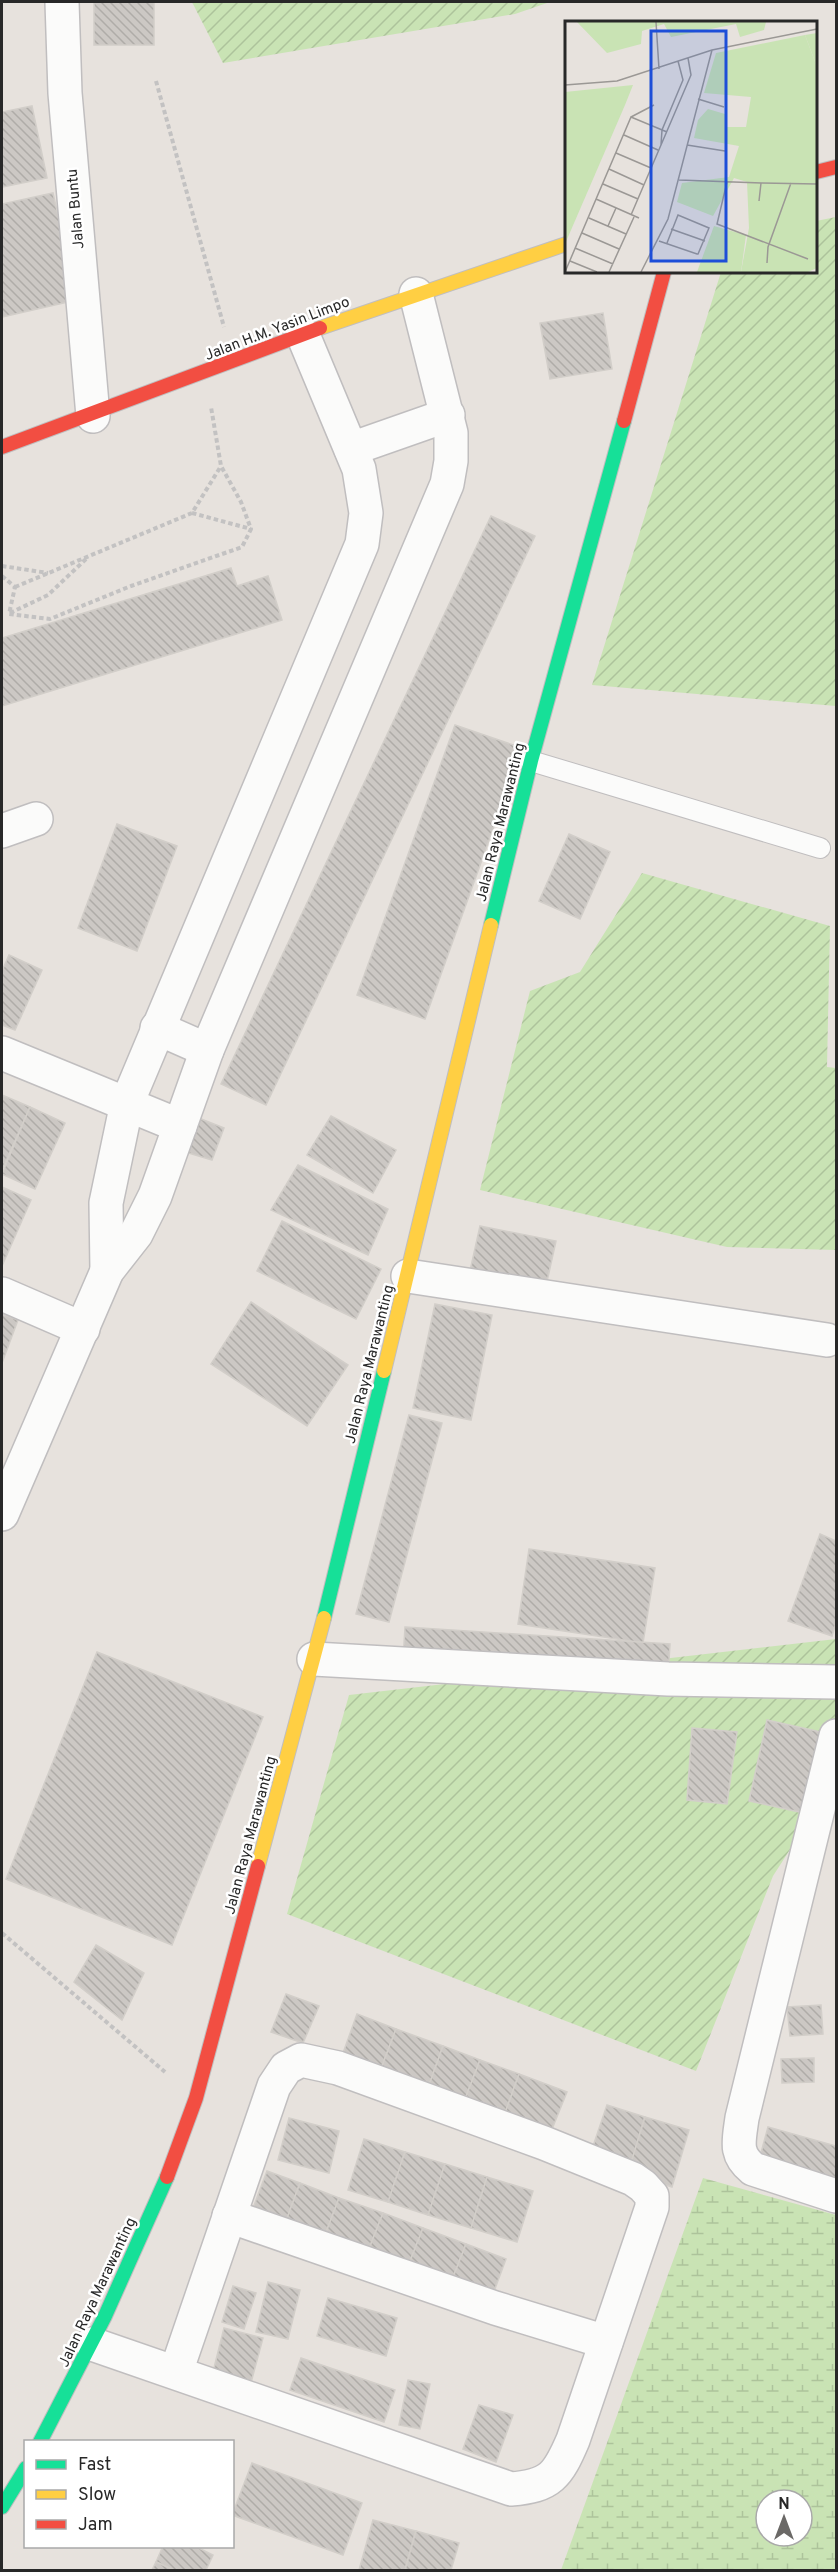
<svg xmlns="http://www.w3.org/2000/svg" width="838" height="2572" viewBox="0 0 838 2572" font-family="Overpass,sans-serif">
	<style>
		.wetland { fill: url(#wetland-marsh); fill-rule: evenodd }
		.garden { fill: url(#garden-furrows) }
		.building { fill: url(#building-back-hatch); stroke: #d2cec9; stroke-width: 1.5 }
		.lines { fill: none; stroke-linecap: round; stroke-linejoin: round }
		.lane-casing { stroke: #c0bebf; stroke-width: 22 }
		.street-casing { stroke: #c0bebf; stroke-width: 36 }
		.fast-casing { stroke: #c0bebf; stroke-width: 16 }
		.slow-casing { stroke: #c0bebf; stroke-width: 16 }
		.jam-casing { stroke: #c0bebf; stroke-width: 16 }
		.path { stroke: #c3c2c2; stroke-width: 4; stroke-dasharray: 4.5 3; stroke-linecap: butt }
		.lane { stroke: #fbfbfa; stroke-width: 20 }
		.street { stroke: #fbfbfa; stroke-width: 33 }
		.fast { stroke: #16e098; stroke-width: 14 }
		.slow { stroke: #ffcf43; stroke-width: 14 }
		.jam { stroke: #f24e42; stroke-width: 14 }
		.labels { text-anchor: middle; stroke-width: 5; stroke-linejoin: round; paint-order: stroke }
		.street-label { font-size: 15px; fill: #282828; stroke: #fff }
		.inset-road { fill: none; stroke: #9b9895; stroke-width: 1.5 }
		.view { fill: #1d4ed8; fill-opacity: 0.15; stroke: #1d4ed8; stroke-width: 3 }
		.inset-edge { fill: none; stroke: #282828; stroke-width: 3 }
	</style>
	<defs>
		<pattern id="wetland-marsh" width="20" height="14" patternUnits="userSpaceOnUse" patternTransform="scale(1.5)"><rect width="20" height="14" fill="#c9e3b4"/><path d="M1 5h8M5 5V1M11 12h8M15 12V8" fill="none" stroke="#adc39b"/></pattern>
		<pattern id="garden-furrows" width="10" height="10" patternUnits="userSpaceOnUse" patternTransform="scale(1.5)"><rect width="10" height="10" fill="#c9e3b4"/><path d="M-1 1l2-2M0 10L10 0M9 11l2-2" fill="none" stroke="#adc39b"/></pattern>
		<pattern id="building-back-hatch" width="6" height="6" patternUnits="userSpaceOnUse" patternTransform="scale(1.5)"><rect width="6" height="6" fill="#ccc8c4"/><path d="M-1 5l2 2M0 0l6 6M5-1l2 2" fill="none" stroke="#afaca8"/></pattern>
	</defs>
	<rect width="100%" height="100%" fill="#e7e2dd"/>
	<path class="wetland" d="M703 2178 836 2215V2570H561ZM766 2500H802V2536H766Z"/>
	<g class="garden">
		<path d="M192 2H550L515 14 223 63Z"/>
		<path d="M836 217V706L592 685 721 272H816V221Z"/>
		<path d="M642 873 830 926 827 1067 836 1068V1250L727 1247 480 1190 530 991 580 972Z"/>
		<path d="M836 1639V1778L773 1876 696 2071 287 1914 349 1695Z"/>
	</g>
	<g class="building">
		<rect x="94" y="2" width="60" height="43"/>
		<path d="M32 106 47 178 2 187V112Z"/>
		<path d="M53 193 77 300 2 317V204Z"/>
		<path d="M603 313 612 369 550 379 540 323Z"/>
		<path d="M491 516 535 536 266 1105 221 1084Z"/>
		<path d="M231 568 237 586 268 576 282 620 2 706V638Z"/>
		<path d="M455 725 522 748 425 1019 357 995Z"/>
		<path d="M117 824 177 846 137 951 78 928Z"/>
		<path d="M569 834 610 852 580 919 539 901Z"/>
		<path d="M9 955 42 970 15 1030 2 1025V971Z"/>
		<path d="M2 1095 30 1107 2 1170Z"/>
		<path d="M30 1107 65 1123 35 1189 2 1174Z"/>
		<path d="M331 1116 396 1150 373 1193 307 1155Z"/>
		<path d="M196 1117 224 1128 212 1160 182 1151Z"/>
		<path d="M298 1165 388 1209 368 1255 271 1210Z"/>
		<path d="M2 1187 31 1200 2 1266Z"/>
		<path d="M282 1221 381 1269 356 1319 257 1271Z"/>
		<path d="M480 1226 556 1241 546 1286 470 1271Z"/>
		<path d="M251 1302 348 1365 307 1426 211 1364Z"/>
		<path d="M435 1304 492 1315 471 1420 413 1408Z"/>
		<path d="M2 1314 18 1320 2 1363Z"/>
		<path d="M409 1415 442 1423 389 1622 356 1614Z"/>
		<path d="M820 1534 836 1541V1623L832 1636 788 1621Z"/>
		<path d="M529 1549 655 1568 643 1643 518 1624Z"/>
		<path d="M405 1627 670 1644 668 1677 403 1661Z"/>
		<path d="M97 1652 263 1717 172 1945 6 1879Z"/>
		<path d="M767 1720 821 1732 804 1813 749 1801Z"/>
		<path d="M692 1728 737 1732 727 1804 687 1800Z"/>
		<path d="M96 1945 144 1973 122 2020 74 1982Z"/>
		<path d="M286 1994 319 2006 303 2043 271 2032Z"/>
		<path d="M821 2005 823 2034 790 2036 787 2007Z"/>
		<path d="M357 2014 396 2029 376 2082 338 2067Z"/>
		<path d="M396 2029 443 2046 424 2099 376 2082Z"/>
		<path d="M443 2046 480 2060 460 2112 424 2099Z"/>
		<path d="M814 2058V2082L782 2083 781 2059Z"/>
		<path d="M480 2060 519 2074 500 2127 460 2112Z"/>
		<path d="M519 2074 567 2092 546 2144 500 2127Z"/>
		<path d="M607 2105 645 2117 628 2173 588 2161Z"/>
		<path d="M645 2117 689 2130 672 2187 628 2173Z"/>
		<path d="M289 2118 339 2131 329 2173 278 2160Z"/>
		<path d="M768 2127 836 2146V2182L759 2160Z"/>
		<path d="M364 2139 405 2152 388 2202 348 2190Z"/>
		<path d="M405 2152 445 2164 428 2215 388 2202Z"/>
		<path d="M445 2164 487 2177 471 2228 428 2215Z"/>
		<path d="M267 2171 300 2183 283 2229 250 2216Z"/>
		<path d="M487 2177 533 2191 517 2242 471 2228Z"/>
		<path d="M300 2183 339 2198 322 2243 283 2229Z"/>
		<path d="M339 2198 383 2213 365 2259 322 2243Z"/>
		<path d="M383 2213 423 2228 405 2274 365 2259Z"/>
		<path d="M423 2228 466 2244 448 2290 405 2274Z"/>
		<path d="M466 2244 506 2259 489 2305 448 2290Z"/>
		<path d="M268 2282 300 2290 288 2339 256 2332Z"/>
		<path d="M233 2286 256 2293 244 2329 222 2322Z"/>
		<path d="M328 2298 397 2318 386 2356 317 2336Z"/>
		<path d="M224 2328 263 2338 249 2390 211 2380Z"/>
		<path d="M301 2358 395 2390 384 2422 290 2390Z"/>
		<path d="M408 2380 430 2384 420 2429 399 2425Z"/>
		<path d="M479 2405 513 2415 496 2462 463 2449Z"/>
		<path d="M252 2463 362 2503 343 2555 232 2515Z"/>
		<path d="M373 2520 416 2531 405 2570H359Z"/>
		<path d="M416 2531 459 2543 451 2570H405Z"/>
		<path d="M163 2546H195L213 2555 206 2570H174L156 2562Z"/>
		<path d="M156 2562 174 2570H152Z"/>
	</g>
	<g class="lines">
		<g class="lane-casing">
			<path id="lane" d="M531 761 820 848"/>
		</g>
		<g class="street-casing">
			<g id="street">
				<path d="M62 2 65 93 93 416"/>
				<path d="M351 449 448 415"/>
				<path d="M2 831 36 819"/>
				<path d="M157 1028 207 1050"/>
				<path d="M2 1053 180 1126"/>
				<path d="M107 1271 106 1203 127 1103 362 544 366 513 359 469 303 335"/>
				<path d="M408 1276 827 1340"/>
				<path d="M2 1294 83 1329"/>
				<path d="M2 1514 107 1271 136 1234 155 1196 207 1050 447 484 451 461V433L416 294"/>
				<path d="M314 1659 668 1679 836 1682"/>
				<path d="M836 1736 742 2118C739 2141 734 2154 753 2169L836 2196"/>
				<path d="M229 2216 495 2308 606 2342"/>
				<path d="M92 2344 511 2489C551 2486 558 2475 573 2440L652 2207V2196L643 2186 633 2179 544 2143 338 2068 301 2060 286 2068 274 2086 176 2372"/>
			</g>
		</g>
		<g class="fast-casing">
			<g id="fast">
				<path d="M491 925 531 761 624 421"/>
				<path d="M324 1618 384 1371"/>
				<path d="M40 2442 105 2316 167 2177"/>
				<path d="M2 2507 26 2468"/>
			</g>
		</g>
		<g class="slow-casing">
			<g id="slow">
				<path d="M320 328 566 244"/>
				<path d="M384 1371 491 925"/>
				<path d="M258 1866 324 1618"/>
			</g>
		</g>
		<g class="jam-casing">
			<g id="jam">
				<path d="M816 172 836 167"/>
				<path d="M624 421 664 272"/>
				<path d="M2 447 320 328"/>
				<path d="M167 2177 196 2098 258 1866"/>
			</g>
		</g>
		<g class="path">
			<path d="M156 81 224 327"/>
			<path d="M192 513 251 529"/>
			<path d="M2 566 48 573"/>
			<path d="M2 576 15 587 9 614 50 619 131 586 242 547 251 529 241 502 221 466 211 407"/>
			<path d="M15 587 192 513 221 466"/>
			<path d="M10 613 48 595 86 559"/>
			<path d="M2 1933 165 2072"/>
		</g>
		<use href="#lane" class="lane"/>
		<use href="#street" class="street"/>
		<use href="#fast" class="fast"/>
		<use href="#slow" class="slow"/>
		<use href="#jam" class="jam"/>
	</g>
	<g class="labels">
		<g class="street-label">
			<text transform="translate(75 209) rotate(-95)" y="5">Jalan Buntu</text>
			<text transform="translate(277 328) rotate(-21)" y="5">Jalan H.M. Yasin Limpo</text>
			<text transform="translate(500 822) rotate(-76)" y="5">Jalan Raya Marawanting</text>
			<text transform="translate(369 1364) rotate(-76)" y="5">Jalan Raya Marawanting</text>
			<text transform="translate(250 1835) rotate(-75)" y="5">Jalan Raya Marawanting</text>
			<text transform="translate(97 2292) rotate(-65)" y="5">Jalan Raya Marawanting</text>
		</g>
	</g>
	<g transform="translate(565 21)">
		<rect width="252" height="252" fill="#e7e2dd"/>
		<path d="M68 64 60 84 0 223V71Z" fill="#c9e3b4"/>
		<path d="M252 12V46L240 14Z" fill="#c9e3b4"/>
		<path d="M149 205 181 214 176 251H132Z" fill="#c9e3b4"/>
		<path d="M12 1H201L199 9 175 16 171 3 106 16 99 3 77 10 76 23 42 32ZM240 14 252 46V247L243 251H176L184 207 182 161 169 157 148 195 112 181 117 162 164 156 174 125 129 117 133 99 143 88 160 93V106H181L186 76 139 72 151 32Z" fill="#c9e3b4"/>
		<path class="inset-road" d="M91 1 94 48M0 64 52 60 147 29 252 8M133 78 159 86M66 96 89 84M59 114 93 129M96 124 97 109 118 59 113 40M122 124 160 130M51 132 86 147M44 148 79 164M114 159 196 162 194 180M162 161 152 203 243 238M196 162 252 163M38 163 73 178M31 178 74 197M66 194 126 54 123 37M24 197 61 213M43 205 51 187M106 208 140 220M17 212 54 228M94 220 132 233H133L144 207 113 194 102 222M10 227 48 243M5 240 32 251M202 242 203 226 226 162M0 251 66 96 102 111M44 251 69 196M76 251 103 198 147 29"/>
		<path class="view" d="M86 10H161V240H86Z"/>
		<rect width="252" height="252" class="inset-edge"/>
	</g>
	<rect width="838" height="2572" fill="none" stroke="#282828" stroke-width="6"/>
	<rect x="24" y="2440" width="210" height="108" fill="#ffffff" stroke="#a9a9a9" stroke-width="1.5"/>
	<rect x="36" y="2460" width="30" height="9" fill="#16e098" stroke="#a9a9a9" stroke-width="1.5"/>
	<text x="78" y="2470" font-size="18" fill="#282828">Fast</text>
	<rect x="36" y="2490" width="30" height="9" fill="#ffcf43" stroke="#a9a9a9" stroke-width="1.5"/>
	<text x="78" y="2500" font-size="18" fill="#282828">Slow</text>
	<rect x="36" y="2520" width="30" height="9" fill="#f24e42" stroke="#a9a9a9" stroke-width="1.5"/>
	<text x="78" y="2530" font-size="18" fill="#282828">Jam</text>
	<g transform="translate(784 2518)"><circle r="28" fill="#ffffff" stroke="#a9a9a9" stroke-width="1.5"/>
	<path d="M0-4.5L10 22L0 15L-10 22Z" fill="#6b6967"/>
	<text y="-9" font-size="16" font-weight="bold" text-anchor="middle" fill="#282828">N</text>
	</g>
</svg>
